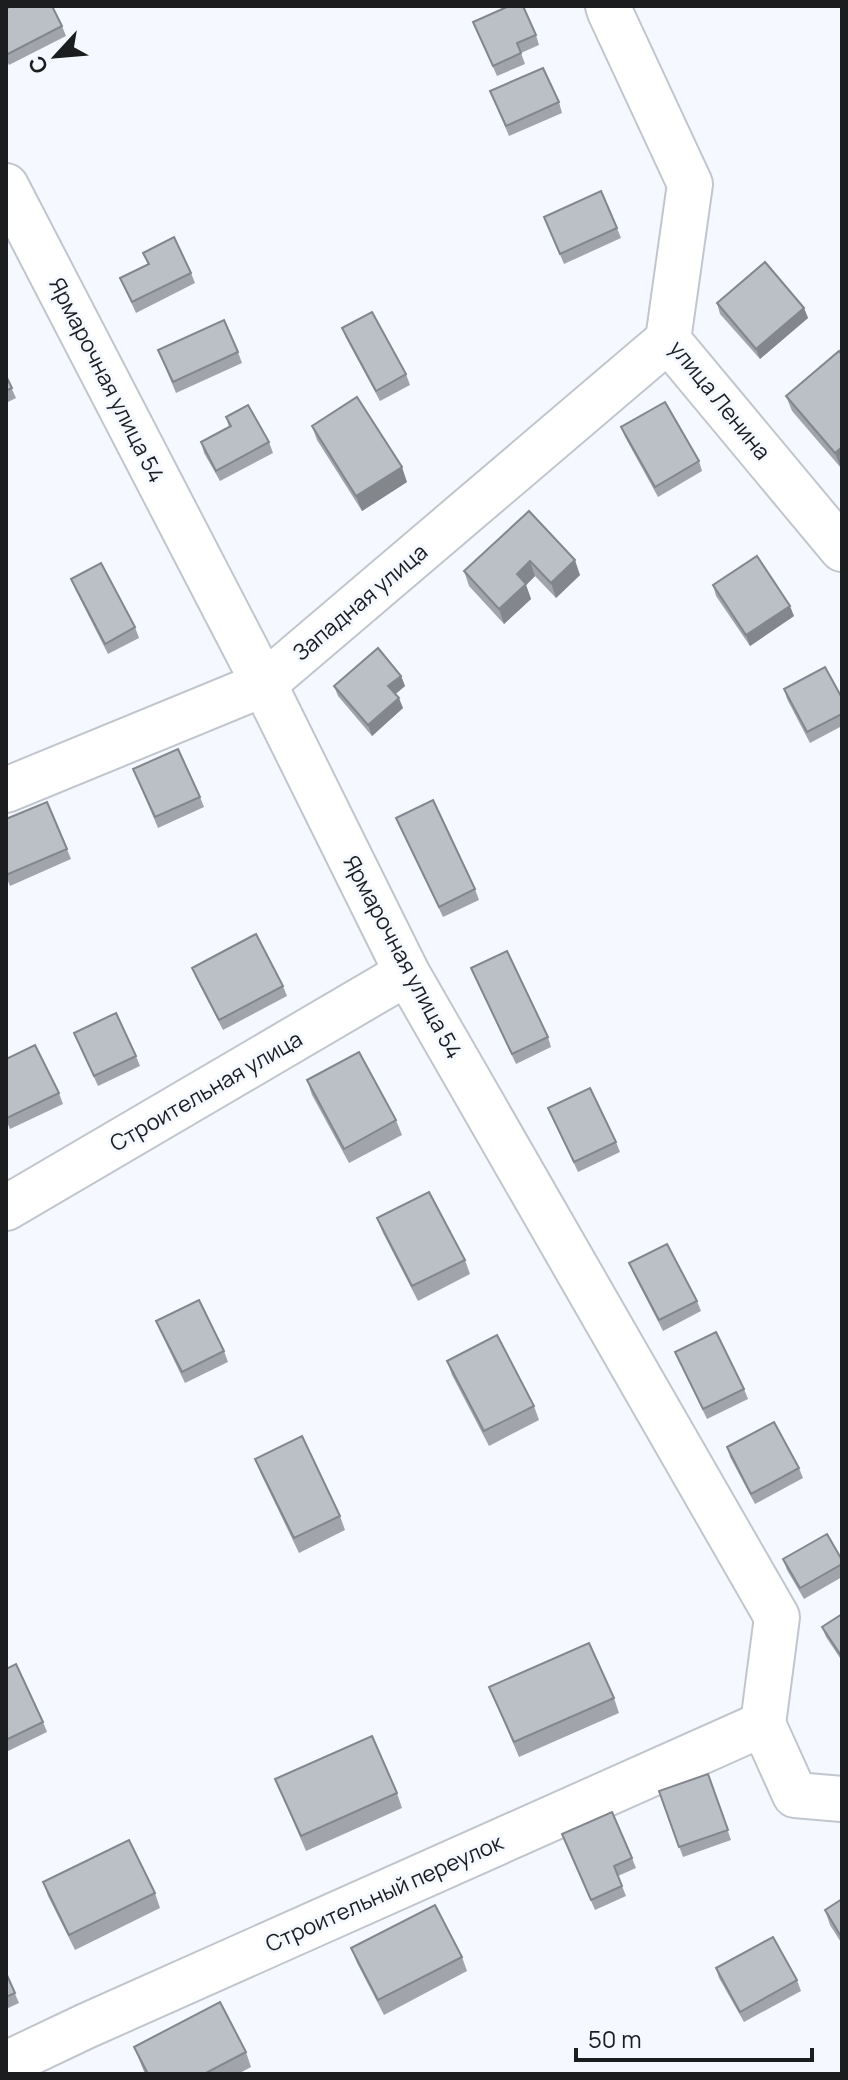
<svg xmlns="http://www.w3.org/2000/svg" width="848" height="2080" viewBox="0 0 848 2080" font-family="Manrope,sans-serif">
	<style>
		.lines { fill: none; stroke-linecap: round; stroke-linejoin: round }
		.minor-casing { stroke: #c1c6cd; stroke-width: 48 }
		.minor { stroke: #fff; stroke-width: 44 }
		.wall { fill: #a1a5ab }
		.shaded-wall { fill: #83868b }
		.building { fill: #bbc0c7; stroke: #83868b; stroke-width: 2 }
		.labels { text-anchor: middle; stroke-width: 6; stroke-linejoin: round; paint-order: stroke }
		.street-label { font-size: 22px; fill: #1b1d1f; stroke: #f5f9ff }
	</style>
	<rect width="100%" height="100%" fill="#f5f9ff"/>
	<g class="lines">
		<g class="minor-casing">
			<g id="minor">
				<path d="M608 6 610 12 690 184 668 340 842 549"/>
				<path d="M6 186 264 684 407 973 777 1617 763 1724"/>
				<path d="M6 790 264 684 668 340"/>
				<path d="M6 1208 407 973"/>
				<path d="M763 1724 795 1795 842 1799"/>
				<path d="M6 2064 86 2026 763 1724"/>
			</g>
		</g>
		<use href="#minor" class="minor"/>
	</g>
	<g class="wall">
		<path d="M6 9 62 26 66 36 9 65 6 59Z"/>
		<path d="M473 22 536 35 539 45 521 53 525 64 497 76Z"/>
		<path d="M490 91 559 102 562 113 509 136Z"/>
		<path d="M544 217 617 228 621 238 564 264Z"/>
		<path d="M143 253 191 273 195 283 136 313 120 278 148 265Z"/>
		<path d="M717 303 804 308 808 318 760 359 720 314Z"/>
		<path d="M342 328 406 374 410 385 380 401 346 338Z"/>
		<path d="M158 350 238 352 242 363 176 393Z"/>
		<path d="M842 355V467L841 468 792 411 786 396Z"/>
		<path d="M6 376 16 398 6 403Z"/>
		<path d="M226 417 269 442 273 453 220 481 204 453 201 442 229 427Z"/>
		<path d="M312 426 407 482 362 511 317 440Z"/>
		<path d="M621 427 699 461 702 471 658 497 625 437Z"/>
		<path d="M529 511 580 575 556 598 535 576 526 585 531 599 504 624 469 586 464 571Z"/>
		<path d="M71 579 135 627 139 638 108 654 75 589Z"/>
		<path d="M713 585 794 616 750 646 716 596Z"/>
		<path d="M401 676 405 686 395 694 403 708 372 736 338 696 334 686Z"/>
		<path d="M784 689 842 698V726L810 743 787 699Z"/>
		<path d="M133 769 200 797 204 807 158 828Z"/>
		<path d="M396 818 475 889 479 900 443 917Z"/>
		<path d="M6 819 67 849 71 859 10 886 6 876Z"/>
		<path d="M192 968 283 986 287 996 223 1030 196 978Z"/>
		<path d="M471 968 548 1037 551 1047 516 1064Z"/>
		<path d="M74 1033 136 1056 140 1066 98 1086Z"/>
		<path d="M6 1059 59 1093 63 1104 10 1129 6 1120Z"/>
		<path d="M307 1080 396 1120 402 1135 349 1163 312 1095Z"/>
		<path d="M548 1108 616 1142 620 1152 578 1172Z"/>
		<path d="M377 1218 465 1260 470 1274 418 1301 383 1233Z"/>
		<path d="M629 1263 697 1301 701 1311 663 1331 633 1273Z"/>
		<path d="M156 1321 224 1351 228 1362 185 1383 160 1331Z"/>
		<path d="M675 1352 744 1389 748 1399 707 1419Z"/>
		<path d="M447 1361 534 1406 539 1420 489 1446 452 1375Z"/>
		<path d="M727 1447 799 1468 803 1478 755 1504 730 1457Z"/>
		<path d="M255 1459 340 1516 345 1530 299 1553 261 1474Z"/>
		<path d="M783 1559 842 1560V1577L804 1599 787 1570Z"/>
		<path d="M842 1614V1661L826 1637 822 1627Z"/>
		<path d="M6 1669 43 1722 47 1732 6 1752Z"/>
		<path d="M489 1687 614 1698 619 1713 519 1757Z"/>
		<path d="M708 1774 731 1840 683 1857 659 1791Z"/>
		<path d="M275 1779 397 1793 402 1808 306 1851Z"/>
		<path d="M562 1834 632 1858 636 1868 618 1876 626 1896 595 1910Z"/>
		<path d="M43 1882 155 1893 160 1908 75 1950 48 1896Z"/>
		<path d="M842 1899V1944L830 1925 825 1910Z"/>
		<path d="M351 1948 462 1957 467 1971 384 2015 357 1963Z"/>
		<path d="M716 1968 797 1980 801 1991 744 2022 719 1978Z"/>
		<path d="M6 1973 19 2003 6 2009Z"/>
		<path d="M134 2047 246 2052 251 2067 238 2074H145Z"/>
	</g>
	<g class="shaded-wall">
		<path d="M804 308 808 318 760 359 756 349Z"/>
		<path d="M842 447V459L839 455 842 463V467L841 468 835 453Z"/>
		<path d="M402 467 407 482 362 511 356 496Z"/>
		<path d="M575 560 580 575 556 598 551 583Z"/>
		<path d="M530 561 535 576 526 585 531 599 504 624 499 609 517 574Z"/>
		<path d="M790 606 794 616 750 646 746 635Z"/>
		<path d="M401 676 405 686 392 697 388 686Z"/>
		<path d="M399 698 403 708 372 736 368 725Z"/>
	</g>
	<g class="building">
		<path d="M11 6H52L62 26 6 55V9Z"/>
		<path d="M509 6H523L536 35 517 43 521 53 493 66 473 22Z"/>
		<path d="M543 68 559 102 506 126 490 91Z"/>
		<path d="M601 191 617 228 560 254 544 217Z"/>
		<path d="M174 237 191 273 132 302 120 278 149 264 143 253Z"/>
		<path d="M765 262 804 308 756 349 717 303Z"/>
		<path d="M372 312 406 374 376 391 342 328Z"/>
		<path d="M224 320 238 352 173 382 158 350Z"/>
		<path d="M839 351 842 355V447L835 453 786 396Z"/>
		<path d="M6 376 12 388 6 391Z"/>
		<path d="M357 397 402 467 356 496 312 426Z"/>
		<path d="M665 402 699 461 655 487 621 427Z"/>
		<path d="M248 405 269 442 216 471 201 442 231 426 226 417Z"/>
		<path d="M529 511 575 560 551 583 530 561 517 574 526 584 499 609 464 571Z"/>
		<path d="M757 556 790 606 746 635 713 585Z"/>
		<path d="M101 563 135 627 105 644 71 579Z"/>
		<path d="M378 648 401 676 388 686 399 698 368 725 334 686Z"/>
		<path d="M825 667 842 698V714L807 732 784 689Z"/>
		<path d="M178 749 200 797 155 817 133 769Z"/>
		<path d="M433 800 475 889 439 907 396 818Z"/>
		<path d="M47 802 67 849 6 875V819Z"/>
		<path d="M256 934 283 986 219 1020 192 968Z"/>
		<path d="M507 951 548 1037 512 1054 471 968Z"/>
		<path d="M116 1013 136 1056 94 1076 74 1033Z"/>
		<path d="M35 1045 59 1093 7 1118 6 1059Z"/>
		<path d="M359 1052 396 1120 344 1149 307 1080Z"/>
		<path d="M590 1088 616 1142 574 1162 548 1108Z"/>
		<path d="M429 1192 465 1260 412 1286 377 1218Z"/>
		<path d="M667 1244 697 1301 659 1320 629 1263Z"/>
		<path d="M199 1300 224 1351 182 1372 156 1321Z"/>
		<path d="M716 1332 744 1389 703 1409 675 1352Z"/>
		<path d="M497 1335 534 1406 484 1431 447 1361Z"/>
		<path d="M774 1422 799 1468 751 1494 727 1447Z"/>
		<path d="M302 1436 340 1516 294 1538 255 1459Z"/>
		<path d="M827 1534 842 1560V1564L800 1588 783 1559Z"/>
		<path d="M842 1614V1657L822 1627Z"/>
		<path d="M589 1643 614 1698 514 1742 489 1687Z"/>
		<path d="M16 1664 43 1722 6 1740V1669Z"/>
		<path d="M372 1736 397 1793 301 1836 275 1779Z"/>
		<path d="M708 1774 728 1830 679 1847 659 1791Z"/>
		<path d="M612 1812 632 1858 614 1866 622 1886 591 1900 562 1834Z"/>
		<path d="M129 1840 155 1893 69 1935 43 1882Z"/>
		<path d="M842 1899V1938L825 1910Z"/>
		<path d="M435 1905 462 1957 378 2000 351 1948Z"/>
		<path d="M773 1937 797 1980 740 2012 716 1968Z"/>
		<path d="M6 1973 15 1993 6 1997Z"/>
		<path d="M220 2002 246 2052 204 2074H148L134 2047Z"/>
	</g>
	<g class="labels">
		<g class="street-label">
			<text transform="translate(107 380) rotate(63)" y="8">Ярмарочная улица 54</text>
			<text transform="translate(720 400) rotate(51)" y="8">улица Ленина</text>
			<text transform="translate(360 602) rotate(-40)" y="8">Западная улица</text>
			<text transform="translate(403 957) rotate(62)" y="8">Ярмарочная улица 54</text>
			<text transform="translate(206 1091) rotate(-30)" y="8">Строительная улица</text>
			<text transform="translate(384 1893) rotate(-24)" y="8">Строительный переулок</text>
		</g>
	</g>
	<rect width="848" height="2080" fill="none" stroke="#1b1d1f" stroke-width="16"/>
	<g transform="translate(56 56) rotate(244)" stroke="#f5f9ff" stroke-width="6" paint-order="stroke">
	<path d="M0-6L14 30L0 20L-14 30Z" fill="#1b1d1f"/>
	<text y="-12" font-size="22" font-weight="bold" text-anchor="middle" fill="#1b1d1f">С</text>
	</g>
	<path d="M576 2048v12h236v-12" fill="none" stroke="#1b1d1f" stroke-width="4"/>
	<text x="588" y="2048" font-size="24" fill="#1b1d1f" stroke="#f5f9ff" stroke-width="6" paint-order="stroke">50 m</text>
</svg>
